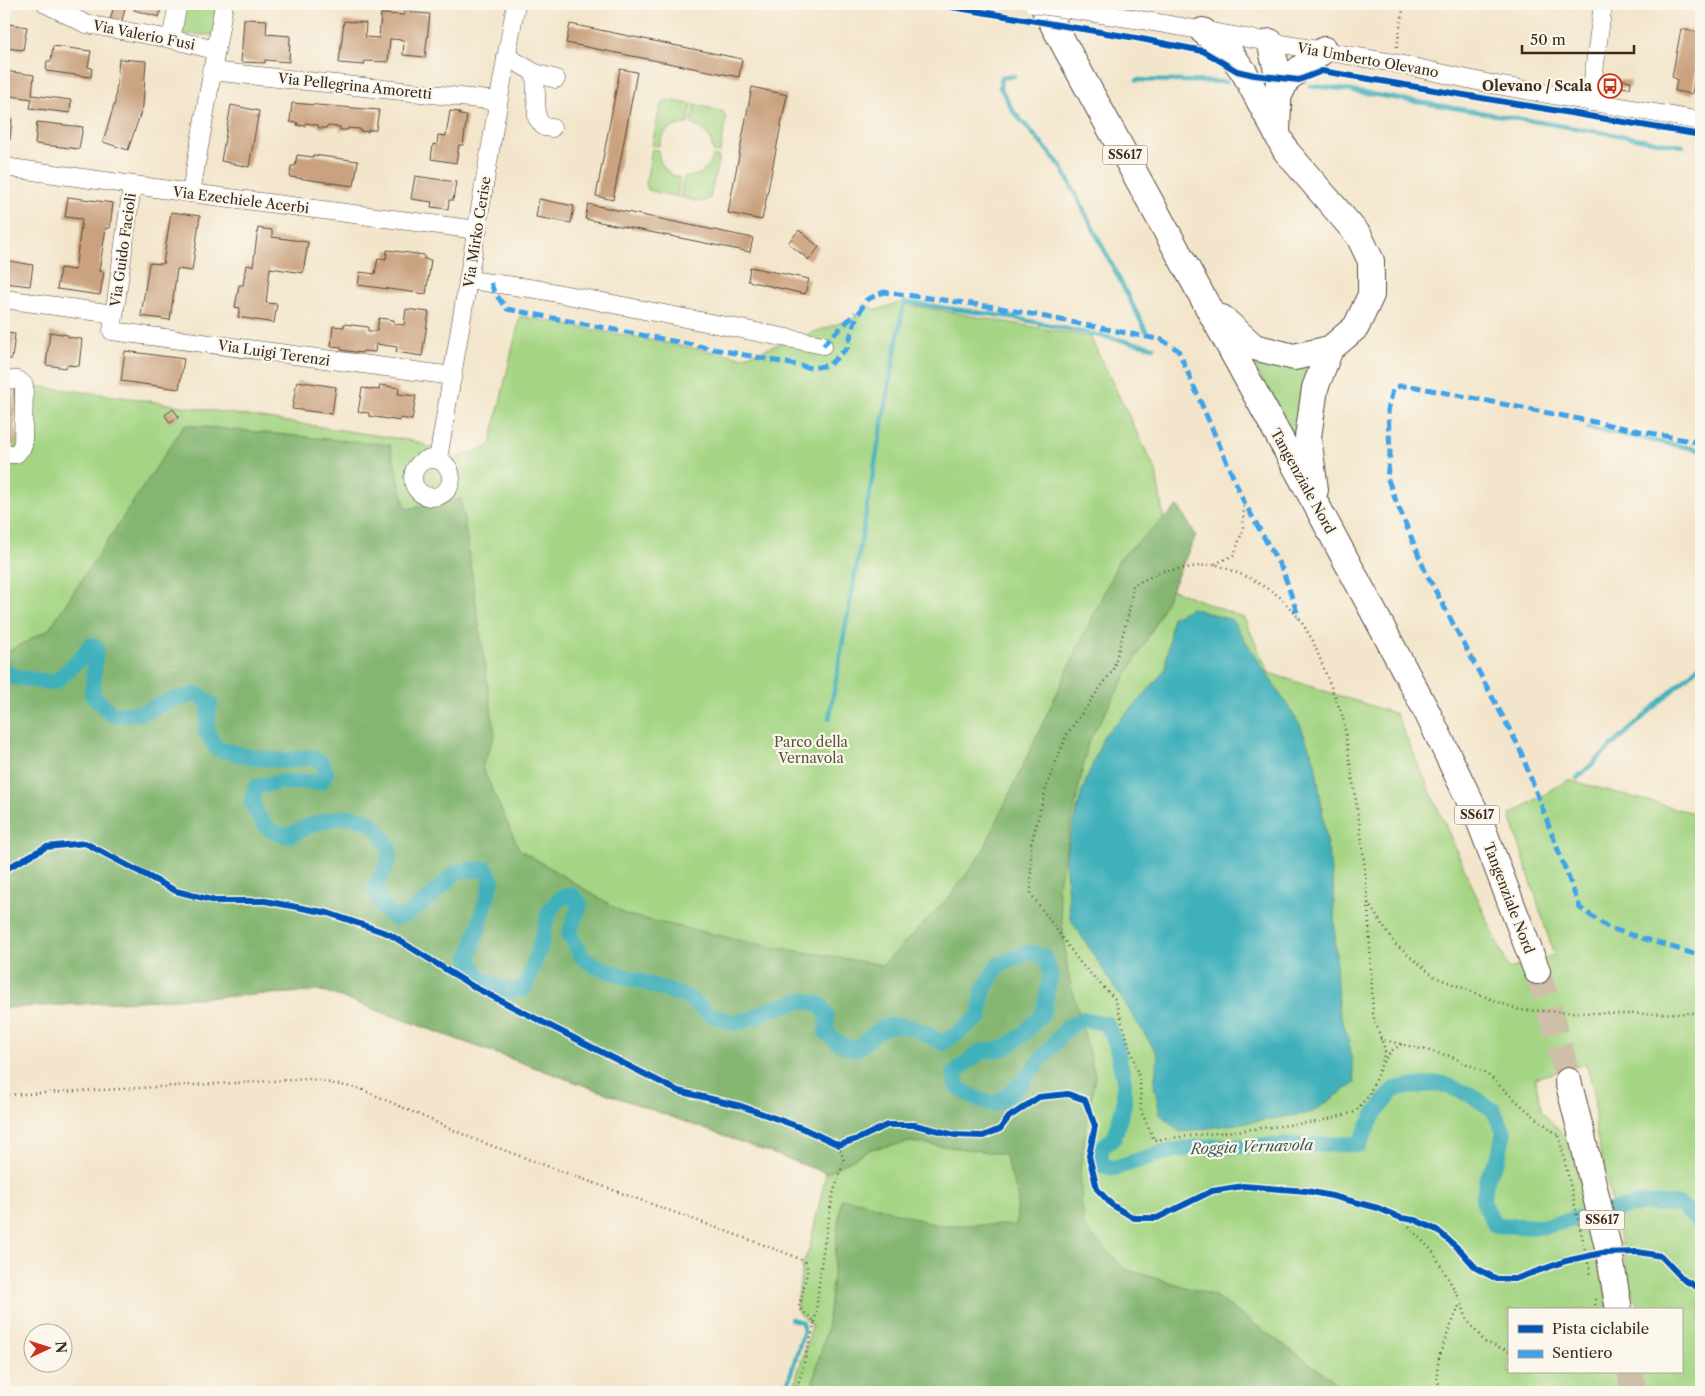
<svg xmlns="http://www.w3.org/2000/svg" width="1705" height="1396" viewBox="0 0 1705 1396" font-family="'Libre Caslon Text',serif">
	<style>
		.green { fill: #a5d584; stroke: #708051; fill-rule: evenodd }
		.forest { fill: #84b672; stroke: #607048 }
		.water { fill: #41b0bb; stroke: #3e6d6c }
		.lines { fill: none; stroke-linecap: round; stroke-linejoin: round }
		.stream { stroke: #41b0bb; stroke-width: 4.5 }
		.canal { stroke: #41b0bb; stroke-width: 16 }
		.building { fill: #caa27f }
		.highway-tunnel { stroke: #cec0a8; stroke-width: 26; stroke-dasharray: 26 13; stroke-linecap: butt }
		.minor-casing { stroke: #574638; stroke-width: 19 }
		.highway-casing { stroke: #574638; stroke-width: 28 }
		.path { stroke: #574638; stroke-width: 2.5; stroke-dasharray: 1 4; stroke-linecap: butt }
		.minor { stroke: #fff; stroke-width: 18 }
		.highway { stroke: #fff; stroke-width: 26 }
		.minor-bridge-casing { stroke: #574638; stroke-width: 19; stroke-linecap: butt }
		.highway-bridge-casing { stroke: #574638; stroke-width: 28; stroke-linecap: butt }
		.path-bridge { stroke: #574638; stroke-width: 2.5; stroke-dasharray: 1 4; stroke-linecap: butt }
		.minor-bridge { stroke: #fff; stroke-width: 18 }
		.highway-bridge { stroke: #fff; stroke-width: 26 }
		.quiet { stroke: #3fa3ea; stroke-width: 5; stroke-dasharray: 10 5; stroke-linecap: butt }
		.cycleway-casing { stroke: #fbf7ec; stroke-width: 9 }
		.cycleway { stroke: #0057b8; stroke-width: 6 }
		.labels { text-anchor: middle; stroke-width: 4.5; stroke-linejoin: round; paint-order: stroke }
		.shield { fill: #fbf7ec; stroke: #75685c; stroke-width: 1 }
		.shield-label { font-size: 12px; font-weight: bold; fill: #3b2a1e }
		.street-label { font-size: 14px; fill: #3b2a1e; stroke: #fbf7ec }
		.poi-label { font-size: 14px; font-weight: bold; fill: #3b2a1e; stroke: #fbf7ec; text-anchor: end }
		.park-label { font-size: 14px; fill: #565538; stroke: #fbf7ec }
		.water-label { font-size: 15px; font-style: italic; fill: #3d5955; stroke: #fbf7ec }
	</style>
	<rect width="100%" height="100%" fill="#fbf7ec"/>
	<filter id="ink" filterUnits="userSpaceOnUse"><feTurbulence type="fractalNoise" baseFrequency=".02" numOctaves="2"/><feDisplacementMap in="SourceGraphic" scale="10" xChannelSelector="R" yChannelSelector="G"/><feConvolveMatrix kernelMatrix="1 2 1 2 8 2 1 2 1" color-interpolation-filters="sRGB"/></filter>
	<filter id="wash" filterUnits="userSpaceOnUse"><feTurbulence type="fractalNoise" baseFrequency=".0096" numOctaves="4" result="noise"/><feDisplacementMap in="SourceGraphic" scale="20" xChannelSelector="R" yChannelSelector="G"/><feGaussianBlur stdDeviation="1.12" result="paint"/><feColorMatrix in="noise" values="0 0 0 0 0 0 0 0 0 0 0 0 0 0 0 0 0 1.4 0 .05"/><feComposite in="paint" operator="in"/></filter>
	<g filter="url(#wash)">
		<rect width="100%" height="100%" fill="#f3e5cb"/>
		<g class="green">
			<path d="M183 4H220L215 35 177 34Z"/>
			<path d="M668 100 692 104 688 124C673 124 662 131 659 146L652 145 660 107 664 101Z"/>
			<path d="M695 104 724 112 726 120 720 153 713 152C713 137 705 129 691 124Z"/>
			<path d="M652 149 658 150C659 165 666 173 680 178L677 197 648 190 646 182Z"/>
			<path d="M713 156 719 157 710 198C701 205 690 199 680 197L684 177C698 178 709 170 713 156Z"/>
			<path d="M898 303 1090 337 1156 471 1165 527 1171 589 1244 618 1269 673 1396 714 1509 969 1554 955 1510 815 1568 780 1701 815V1392H792L812 1326 796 1310 803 1263 809 1250 826 1173 324 991 4 1008V457H11L32 386 102 394 414 441 458 458 490 446 520 316 742 357 860 316 864 304 877 310ZM1586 1064 1594 1092 1596 1132 1632 1293 1640 1310H1681V1372H1509V1310H1606L1608 1303 1571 1142 1542 1112 1535 1078Z"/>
			<path d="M1249 357 1312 361 1297 443Z"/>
		</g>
		<path class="forest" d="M184 425 390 445 406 509 461 499 495 735 482 767 519 849 627 915 757 944 883 965 951 895 982 853 1120 558 1178 506 1196 535 1156 623 1088 743 1058 888 1068 973 1095 1075 1080 1168 1083 1226 1125 1269 1215 1296 1350 1392H810L827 1329 841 1199 862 1202 937 1225H1016L1018 1196 1004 1154 910 1142 871 1149 827 1173 324 991 4 1008V654L49 629Z"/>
		<path class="water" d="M1191 608 1232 620 1300 725 1315 762 1333 884 1338 1008 1349 1040 1355 1083 1311 1113 1180 1132 1160 1114 1154 1084 1158 1055 1070 918 1065 858 1081 794 1104 735 1138 702 1165 670 1172 617Z"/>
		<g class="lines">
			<g class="stream">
				<path d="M1229 4 1242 7"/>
				<path d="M1014 76 1001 78 1000 87 1013 111 1061 166 1146 331"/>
				<path d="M1137 80 1226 82"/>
				<path d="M1310 86 1334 88 1683 146"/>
				<path d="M1588 428 1701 450"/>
				<path d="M829 719 904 302 1010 317 1154 347"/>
				<path d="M1577 778 1701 664"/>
				<path d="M785 1392 804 1331 802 1322 791 1319"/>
			</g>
			<path class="canal" d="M4 670 15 677 54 683 82 657 90 645 96 647 92 695 113 715 141 713 171 700 197 694 210 703 206 730 216 748 250 757 286 761 310 757 321 762 326 773 321 782H279L256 787 251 802C259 817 267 834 285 835 291 836 300 830 306 827 331 817 364 808 382 835 397 855 386 868 375 886L382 907 394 918 408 914 431 897 457 871 486 869 492 881 469 958 478 977 507 991 524 989 538 954 549 911 560 898 572 895 580 904 569 934 582 957 597 967 687 997 709 1014 735 1023 754 1018 768 1010 803 1000 821 1005 827 1017 826 1032C836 1042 843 1047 857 1049 865 1042 877 1029 888 1026 908 1022 927 1035 943 1043L980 1017 983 991 998 965 1030 952 1045 957 1051 974 1043 1013 1024 1034 1005 1048 980 1052 954 1073 957 1087 977 1099 995 1104 1019 1086 1067 1028 1083 1019 1107 1024 1116 1044 1124 1081V1104L1114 1138 1100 1149 1102 1165 1114 1168 1165 1152 1198 1147 1359 1144 1374 1115 1394 1089 1440 1083 1471 1095 1493 1110 1504 1132 1498 1159 1487 1177 1483 1201 1495 1225 1541 1227 1644 1203 1681 1205 1701 1224"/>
		</g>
		<g id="blocks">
			<g class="building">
				<path d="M114 4H126L121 25 110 22Z"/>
				<path d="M135 4H162L159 17 134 10Z"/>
				<rect x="1698" y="4" width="3" height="7"/>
				<path d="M404 12 430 14 425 57 403 55 404 40 390 39 388 62 365 61 364 65 339 63 344 21 366 23 365 37 379 38 381 14 404 15Z"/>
				<path d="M244 19 267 20 266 34 290 36 289 62 265 60V63L241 62Z"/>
				<path d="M4 23 27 27 23 50 4 48Z"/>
				<path d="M570 24 742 59 739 77 566 43Z"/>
				<path d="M1681 29 1701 33V42L1692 94 1675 91 1677 79 1672 77Z"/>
				<path d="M53 46 91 51 88 67 92 68 91 77 46 71 47 61H51Z"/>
				<path d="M119 59 146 61 143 106 128 150 103 142 115 102Z"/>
				<path d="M620 69 637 72 613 200 596 196Z"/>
				<path d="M4 71 34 75 32 95 71 100 70 113 30 108 32 99 4 95Z"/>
				<path d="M1617 79 1631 81 1630 88 1616 87Z"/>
				<path d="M752 87 787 95 762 220 728 213Z"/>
				<path d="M292 103 379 110 376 130H368V132L360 131V129L348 128V130H340V127L327 126 326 128H319L318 125 305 123V126L297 125 298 123 290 122Z"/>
				<path d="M231 105 259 111 249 167 221 161Z"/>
				<path d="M450 111 459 112 460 115 467 116 463 145H459L456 163 431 159 433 144 437 145 438 135 446 136Z"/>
				<path d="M4 116 12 118 10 140 4 139Z"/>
				<path d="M37 122 83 127 79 149 35 144Z"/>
				<path d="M297 155 313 157V155L358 161 354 186 290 177 291 166H295Z"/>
				<path d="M415 176 456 182 453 200H449L448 209 431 207 432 202 411 199Z"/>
				<path d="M68 197 113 203 110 228H106L99 271 104 272 100 295 57 289 60 268 75 270 82 219 65 217Z"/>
				<path d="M539 199 574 206 571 223 536 217Z"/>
				<path d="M588 204 753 238 750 252 585 219Z"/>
				<path d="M171 212 200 216 192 271 177 269 170 320 141 316 149 263 163 264Z"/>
				<path d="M258 228 272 230V237L308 242 303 273 270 268 266 303 277 304 274 323 238 317 240 308 235 307 239 285H243L246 265 253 266Z"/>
				<path d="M799 230 819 247 809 260 788 243Z"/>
				<path d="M387 250 424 255V259L431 260 426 294 358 285 360 272 375 274 378 258 386 259Z"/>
				<path d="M4 260 33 265 30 286 4 283Z"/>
				<path d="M750 267 809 279 805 294 748 281Z"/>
				<path d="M406 309 429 312 422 356 396 352 397 347 376 344 375 352 363 351 362 353 341 350V347L331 346 333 326 344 327V324L368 327V331H377L379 318 394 320V324L404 325Z"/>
				<path d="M50 332 68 335V337L82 339 79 366 67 365 66 368 46 365Z"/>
				<path d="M8 333 15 334 12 359H4V334L7 335Z"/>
				<path d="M125 351 184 359 179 389 121 381Z"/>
				<path d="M297 381 336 387 332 414 292 409Z"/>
				<path d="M4 384H14L15 445H4Z"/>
				<path d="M380 385 399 388 398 394 416 396 412 420 400 418V421L369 416V413L358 412 362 388 379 390Z"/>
				<path d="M173 409 179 417 170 423 165 415Z"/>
			</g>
		</g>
	</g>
	<g filter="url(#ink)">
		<use href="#blocks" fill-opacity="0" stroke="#574638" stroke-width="1"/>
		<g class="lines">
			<g class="highway-tunnel">
				<path d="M1537 971 1554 1024 1568 1081"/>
				<path d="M1630 1372 1634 1392"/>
			</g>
			<g class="minor-casing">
				<g id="minor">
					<path d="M46 4 86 24 171 39 215 50"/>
					<path d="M1135 19 1394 63 1491 84 1701 121"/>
					<path d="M171 39 178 4"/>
					<path d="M506 56 535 73 556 79"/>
					<path d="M211 71 498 101"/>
					<path d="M535 73 537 118 544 127 552 128"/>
					<path d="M1590 102 1603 4"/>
					<path d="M4 167 191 193 478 230"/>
					<path d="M132 186 112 331 453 376"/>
					<path d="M191 193 224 4"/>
					<path d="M469 280 536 289 823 345"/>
					<path d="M4 299 114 314"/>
					<path d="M4 379 18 380 24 385 23 446 16 454H4"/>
					<circle cx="432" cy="478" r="19"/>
					<path d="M438 459C464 308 488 155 516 4"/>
				</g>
			</g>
			<g class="highway-casing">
				<g id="highway">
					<path d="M1042 4 1317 506 1427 712 1480 822 1537 971"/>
					<path d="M1203 31 1230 53 1244 72 1286 151 1359 236 1371 261V295L1356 327 1330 349 1315 388 1308 437 1315 490"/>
					<path d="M1270 42 1279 78 1277 132"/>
					<path d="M1277 99 1287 79 1324 50"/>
					<path d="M1222 318 1254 347 1294 357 1330 349"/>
					<path d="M1568 1081 1581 1132"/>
				</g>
			</g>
			<g class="path">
				<path d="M1397 47 1404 4"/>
				<path d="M1215 564 1234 555 1243 529 1244 502"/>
				<path d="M4 870 46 847 85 843 176 891 215 901H265L328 913 389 934 474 987 678 1091 741 1106 802 1128 839 1145 860 1138 887 1125H915L955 1135 983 1136 1000 1129 1009 1117 1039 1097 1068 1094 1085 1100 1095 1126 1089 1156 1097 1189 1112 1205 1134 1218H1157L1212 1191 1243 1186 1307 1191 1332 1196 1378 1208 1401 1218 1415 1220 1437 1230 1461 1251 1476 1268 1497 1279H1515L1566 1261 1590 1255"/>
				<path d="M1368 903 1373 1015 1385 1050 1382 1063 1369 1095 1355 1112 1316 1122 1154 1140 1141 1111 1140 1081 1115 999 1081 964 1031 894V844L1047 785 1067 734 1113 670 1129 612 1133 585 1163 571 1215 564 1250 578 1279 596 1299 618 1313 641 1343 717 1362 841 1368 903 1395 944 1435 977 1519 1010 1618 1014 1701 1013"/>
				<path d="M1380 1039 1450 1056 1486 1073 1524 1108 1559 1136"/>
				<path d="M1383 1062 1391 1051 1402 1044"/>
				<path d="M4 1095 310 1079 361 1089 476 1140 794 1256 805 1262 808 1269 799 1307 815 1322 796 1392"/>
				<path d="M1402 1219 1433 1252 1461 1301 1467 1320 1485 1342 1509 1351"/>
				<path d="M1628 1252H1638L1661 1256 1684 1280 1701 1289"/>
				<path d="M815 1322 822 1257 833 1194 844 1161 839 1145"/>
				<path d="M1444 1392C1424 1373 1453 1325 1460 1303"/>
			</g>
			<use href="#minor" class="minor"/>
			<use href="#highway" class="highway"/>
			<g class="minor-bridge-casing">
				<path id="minor-bridge" d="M1034 4 1135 19"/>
			</g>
			<g class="highway-bridge-casing">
				<path id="highway-bridge" d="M1581 1132 1609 1252 1619 1310"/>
			</g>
			<g class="path-bridge">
				<path d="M1559 1136 1591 1276"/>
				<path d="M1595 1310V1299"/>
			</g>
			<use href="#minor-bridge" class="minor-bridge"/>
			<use href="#highway-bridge" class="highway-bridge"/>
			<g class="quiet">
				<path d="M491 283 494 292 507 309 812 368 829 365 847 348 855 321 866 300 884 292 995 307 1162 340 1178 350 1244 502 1283 571 1299 618"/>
				<path d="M823 345 856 313"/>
				<path d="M1701 443 1411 386H1399L1393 390 1388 410 1390 454 1387 477 1394 496 1426 573 1519 747 1580 908 1609 928 1701 956"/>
			</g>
			<g class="cycleway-casing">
				<g id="cycleway">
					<path d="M934 4 1136 38 1203 51 1237 71 1254 75 1299 80 1322 71 1701 135"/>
					<path d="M4 870 46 847 85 843 176 891 215 901H265L328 913 389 934 474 987 678 1091 741 1106 802 1128 839 1145 860 1138 887 1125H915L955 1135 983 1136 1000 1129 1009 1117 1039 1097 1068 1094 1085 1100 1095 1126 1089 1156 1097 1189 1112 1205 1134 1218H1157L1212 1191 1243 1186 1307 1191 1332 1196 1378 1208 1401 1218 1415 1220 1437 1230 1461 1251 1476 1268 1497 1279H1515L1566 1261 1602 1253 1638 1252 1661 1256 1684 1280 1701 1289"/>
				</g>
			</g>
			<use href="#cycleway" class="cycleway"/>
		</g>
	</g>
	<defs>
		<g id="bus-ring" transform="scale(1.25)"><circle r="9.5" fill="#fbf7ec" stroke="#c8321e" stroke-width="1.5"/><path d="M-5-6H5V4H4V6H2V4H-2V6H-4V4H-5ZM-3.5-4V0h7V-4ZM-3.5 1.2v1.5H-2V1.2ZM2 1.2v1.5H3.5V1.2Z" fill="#c8321e"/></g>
	</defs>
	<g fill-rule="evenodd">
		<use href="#bus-ring" x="1610" y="86"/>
	</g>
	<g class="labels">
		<g class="shield">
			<rect x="1102.5" y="145.5" width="45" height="19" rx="4"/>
			<rect x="1454.5" y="805.5" width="45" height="19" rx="4"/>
			<rect x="1579.5" y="1210.5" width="45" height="19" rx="4"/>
		</g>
		<g class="shield-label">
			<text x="1125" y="159">SS617</text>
			<text x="1477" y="819">SS617</text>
			<text x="1602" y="1224">SS617</text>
		</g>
		<g class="street-label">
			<text transform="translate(144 35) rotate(11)" y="5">Via Valerio Fusi</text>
			<text transform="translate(1368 60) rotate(10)" y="5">Via Umberto Olevano</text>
			<text transform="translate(355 86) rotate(6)" y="5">Via Pellegrina Amoretti</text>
			<text transform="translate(241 200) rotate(7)" y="5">Via Ezechiele Acerbi</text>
			<text transform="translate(477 232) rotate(-81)" y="5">Via Mirko Cerise</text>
			<text transform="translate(123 250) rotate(-82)" y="5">Via Guido Facioli</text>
			<text transform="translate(274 353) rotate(8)" y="5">Via Luigi Terenzi</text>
			<text transform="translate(1303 481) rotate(61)" y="5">Tangenziale Nord</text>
			<text transform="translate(1509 898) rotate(69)" y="5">Tangenziale Nord</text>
		</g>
		<g class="poi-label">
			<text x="1592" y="91">Olevano / Scala</text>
		</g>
		<g class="park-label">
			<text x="811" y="747">Parco della<tspan x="811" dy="16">Vernavola</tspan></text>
		</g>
		<g class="water-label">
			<text transform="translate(1252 1147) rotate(-2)" y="5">Roggia Vernavola</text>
		</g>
	</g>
	<rect width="1705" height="1396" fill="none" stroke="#fbf7ec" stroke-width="20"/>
	<rect x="1508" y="1308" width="175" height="65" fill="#fbf7ec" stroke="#aea59a"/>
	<rect x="1518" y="1325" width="25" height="8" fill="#0057b8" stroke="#aea59a"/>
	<text x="1552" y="1334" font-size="15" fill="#3b2a1e">Pista ciclabile</text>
	<rect x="1518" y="1350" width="25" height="8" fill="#3fa3ea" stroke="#aea59a"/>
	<text x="1552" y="1358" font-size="15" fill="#3b2a1e">Sentiero</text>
	<g transform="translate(48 1348) rotate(86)"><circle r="24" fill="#fbf7ec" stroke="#aea59a"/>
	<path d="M0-4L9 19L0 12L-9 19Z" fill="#c8321e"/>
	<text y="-8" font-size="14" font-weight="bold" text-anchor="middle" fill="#3b2a1e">N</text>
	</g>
	<path d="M1522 45v8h112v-8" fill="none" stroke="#3b2a1e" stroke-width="2.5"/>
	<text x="1530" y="45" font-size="15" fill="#3b2a1e" stroke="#fbf7ec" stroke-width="4" paint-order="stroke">50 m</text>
</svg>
